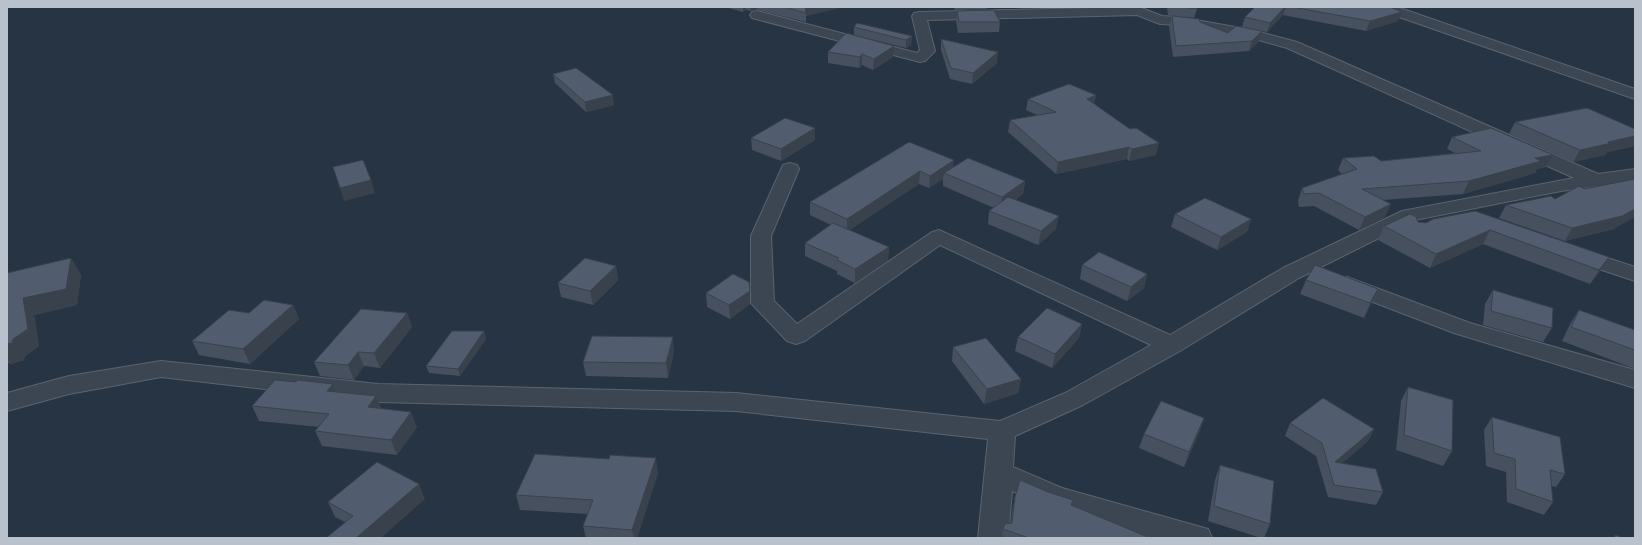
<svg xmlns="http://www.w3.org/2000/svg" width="1642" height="545" viewBox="0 0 1642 545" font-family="Signika,sans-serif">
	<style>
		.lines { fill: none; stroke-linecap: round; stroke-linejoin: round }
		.minor-casing { stroke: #5a6470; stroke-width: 2 }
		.minor { fill: #3c4652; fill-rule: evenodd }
		.wall { fill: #46505f }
		.shaded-wall { fill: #39414d }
		.building { fill: #515d6e; stroke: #39414d }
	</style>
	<rect width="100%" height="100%" fill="#273443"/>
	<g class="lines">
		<g class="minor-casing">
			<g id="minor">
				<path d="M1139 7 1162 16 1179 17 1252 30 1297 42 1598 174 1635 169V181L1561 191 1415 220 1299 278 1180 351 1083 405 1015 436 1013 467 1062 488 1208 529 1212 538H1153L1045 506 1012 491 1008 538H978L988 439 736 411 378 402 161 377 69 394 7 411V393L69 376 161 361 378 384 736 393 1000 421 1065 393 1151 345 940 245 805 341 796 344 787 341 751 303V236L783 165 790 163 797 165 799 169 771 236 774 301 797 324 932 232 939 230 1170 335 1283 268 1402 211 1574 178 1287 48 1251 38 1179 25 1160 24 1137 15 927 20 935 51 925 61 920 62 752 18 750 15 752 12 757 11 917 53 920 50 912 16 914 13 919 12Z"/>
				<path d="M1377 7H1397L1635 89V99L1379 10Z"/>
				<path d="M1577 248 1635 267V281L1569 259 1566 254 1569 249Z"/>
				<path d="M1347 277 1470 323 1635 370V388L1454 333 1339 289 1336 284 1339 279Z"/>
			</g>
		</g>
		<use href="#minor" class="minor"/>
	</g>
	<g class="wall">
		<path d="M725 7H843L806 16V22L757 10 751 11 746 10 743 12Z"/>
		<path d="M954 7H988L987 9 955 10Z"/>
		<path d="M1167 7H1196L1197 9 1194 18 1168 15Z"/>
		<path d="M1255 7H1390L1398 21 1366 31 1283 15 1267 32 1262 31 1258 42 1249 51 1173 57 1169 26 1172 16 1200 22 1228 33 1259 31 1242 27 1245 17Z"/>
		<path d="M957 11 1000 22 999 32 958 33 956 21Z"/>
		<path d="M854 27 912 36 911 45 906 48 854 35Z"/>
		<path d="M941 39 997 63 972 84 950 79 941 50Z"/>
		<path d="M894 46 893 57 873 70 862 65 859 68 828 63V52Z"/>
		<path d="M553 74 614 105 586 112 555 83Z"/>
		<path d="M1096 95 1094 103 1156 155 1129 161 1127 159 1056 174 1008 132 1010 120 1037 115 1026 110 1028 99Z"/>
		<path d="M1515 122 1635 129V146L1607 152 1605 155 1573 162 1509 134Z"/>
		<path d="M1452 137 1553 155 1546 167 1537 169 1535 173 1463 194 1383 200 1385 217 1359 230 1314 206 1299 207 1298 201 1302 188 1342 174 1338 170 1343 158 1381 161 1455 153 1447 149Z"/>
		<path d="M751 138 815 140 781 161 752 150Z"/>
		<path d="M909 142 954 167 1025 181 1023 194 1016 199 1056 229 1038 245 988 224 989 211 994 208 943 186V179L929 188 919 184 849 230 889 247 888 260 855 283 837 274V271L805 256V243L831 225 810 215V202Z"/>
		<path d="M1506 205 1614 229 1565 241 1499 218Z"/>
		<path d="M1475 211 1600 271 1590 284 1483 244 1430 268 1378 240 1384 226 1418 222 1426 223Z"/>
		<path d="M1175 214 1251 219 1247 232 1217 250 1171 227Z"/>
		<path d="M71 258 81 275 77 305 34 315 39 346 25 356 24 360 11 364 7 362V273Z"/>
		<path d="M1082 265 1147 274 1144 288 1127 301 1080 279Z"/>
		<path d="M616 266 618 280 593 305 561 297 558 283Z"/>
		<path d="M1306 280 1378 289 1364 318 1300 294Z"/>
		<path d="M1493 290 1552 328 1543 342 1483 325 1485 304Z"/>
		<path d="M750 291V304L730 319 707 307 706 293Z"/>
		<path d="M293 305 299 319 250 364 199 355 192 341Z"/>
		<path d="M1579 310 1635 330V369L1562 341 1570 324Z"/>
		<path d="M407 313 412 327 380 368 364 366 354 380 320 376 314 362Z"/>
		<path d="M1082 324 1079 338 1052 368 1015 351 1018 337Z"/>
		<path d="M484 331 486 339 460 376 429 373 426 366Z"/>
		<path d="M953 347 1021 379 1018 393 984 404 952 361Z"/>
		<path d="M674 351 668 378 586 376 583 362Z"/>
		<path d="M296 382 333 384 336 392 376 396 381 409 417 427 397 455 322 446 315 431 319 427 259 421 252 406Z"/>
		<path d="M1408 387 1452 451 1443 466 1396 450 1401 401Z"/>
		<path d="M1492 417 1565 474 1556 487 1551 486 1553 502 1544 515 1507 502 1506 472 1486 466 1484 430Z"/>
		<path d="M1204 418 1199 433 1184 467 1139 448 1144 434Z"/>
		<path d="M1290 423 1374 429 1368 441 1342 463 1383 492 1376 505 1328 497 1316 456 1285 436Z"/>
		<path d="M1220 465 1270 524 1264 538H1261L1208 521 1215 480Z"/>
		<path d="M658 473 637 538H586L583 526 588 514 520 510 516 495Z"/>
		<path d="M1015 497 1072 505 1150 538H1002L1003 529 1011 523 1012 512Z"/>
		<path d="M425 499 345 522 335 517 328 502Z"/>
	</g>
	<g class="shaded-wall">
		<path d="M743 7H746V10L743 12Z"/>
		<path d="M750 7H757V10L751 11Z"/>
		<path d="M805 7H843L806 16Z"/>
		<path d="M1285 7H1286L1283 15 1267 32 1270 23Z"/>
		<path d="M1402 12 1398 21 1366 31 1370 21Z"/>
		<path d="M1262 31 1258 42 1249 51 1252 41Z"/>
		<path d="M912 36 911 45 906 48V40Z"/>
		<path d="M894 46 893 57 873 70 874 59Z"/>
		<path d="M998 52 997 63 972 84 973 73Z"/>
		<path d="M862 54V65L859 68 860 57Z"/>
		<path d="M613 95 614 105 586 112 585 102Z"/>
		<path d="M1096 95 1094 106 1087 99Z"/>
		<path d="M815 128V140L781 161V149Z"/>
		<path d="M1635 136V146L1607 152 1605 155 1573 162 1580 150 1608 142Z"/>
		<path d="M1159 143 1156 155 1129 161 1132 149Z"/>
		<path d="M1129 147 1127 159 1056 174 1058 162Z"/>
		<path d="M1553 155 1546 167 1537 169 1535 173 1463 194 1469 181 1535 158Z"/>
		<path d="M954 160 953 173H944L943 179 929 188 930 176Z"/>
		<path d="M920 171 919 184 847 232V219Z"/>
		<path d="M371 180 375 193 344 201 340 188Z"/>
		<path d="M1025 181 1023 194 1000 210 1002 197Z"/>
		<path d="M1391 204 1385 217 1359 230 1365 217Z"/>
		<path d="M1635 209V217L1614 229 1565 241 1572 228Z"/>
		<path d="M1059 216 1056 229 1038 245 1041 231Z"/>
		<path d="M1251 219 1247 232 1217 250 1221 237Z"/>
		<path d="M1490 230 1483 244 1430 268 1436 254Z"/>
		<path d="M889 247 888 260 855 283V269Z"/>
		<path d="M1609 257 1600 271 1590 284 1599 270Z"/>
		<path d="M71 258 81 275 77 305 34 315 39 346 25 356 24 360 11 364 7 359V344L13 339 23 298Z"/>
		<path d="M616 266 618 280 593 305 590 291Z"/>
		<path d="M1147 274 1144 288 1127 301 1131 287Z"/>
		<path d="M1378 289 1371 303 1364 318 1370 303Z"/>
		<path d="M750 291V304L730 319 729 305Z"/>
		<path d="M293 305 299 319 250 364 243 349Z"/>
		<path d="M407 313 412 327 380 368 374 353Z"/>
		<path d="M1082 324 1079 338 1052 368 1055 354Z"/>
		<path d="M484 331 486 339 460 376 458 369Z"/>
		<path d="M673 337 674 351 668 378 666 363Z"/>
		<path d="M358 352 364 366 354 380 348 365Z"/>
		<path d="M1021 379 1018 393 984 404 987 389Z"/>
		<path d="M333 384 339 399 327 391Z"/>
		<path d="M376 396 382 410 368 407Z"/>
		<path d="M411 412 417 427 397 455 391 440Z"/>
		<path d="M1204 418 1199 433 1184 467 1189 452Z"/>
		<path d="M1374 429 1368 441 1331 473 1335 462Z"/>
		<path d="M656 458 658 473 637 538H634L632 530Z"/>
		<path d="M419 484 425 499 381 538H356Z"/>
	</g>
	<g class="building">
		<path d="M784 7H805L806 13Z"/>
		<path d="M1180 7H1196L1197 9Z"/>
		<path d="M1255 7H1285L1270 23 1245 17Z"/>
		<path d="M1292 7H1390L1402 12 1370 21Z"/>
		<path d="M994 10 1000 22H959L957 11Z"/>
		<path d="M1172 16 1199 19 1200 22 1228 33 1236 26 1262 31 1252 41 1176 46Z"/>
		<path d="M857 23 912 36 906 40 854 27Z"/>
		<path d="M846 33 894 46 874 59 862 54 860 57 828 52Z"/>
		<path d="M941 39 998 52 973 73 951 68Z"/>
		<path d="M576 68 613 95 585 102 553 74Z"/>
		<path d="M1069 84 1096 95 1087 99 1130 129 1136 128 1159 143 1132 149 1129 147 1058 162 1010 120 1056 112 1028 99Z"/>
		<path d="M1587 108 1635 129V136L1608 142 1612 143 1580 150 1515 122Z"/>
		<path d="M785 118 815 128 781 149 751 138Z"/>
		<path d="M1491 128 1553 155 1535 158 1541 161 1469 181 1362 189 1391 204 1365 217 1319 193 1304 194 1302 188 1357 169 1343 158 1374 156 1381 161 1481 151 1452 137Z"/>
		<path d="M909 142 954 160 930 176 920 171 847 219 810 202Z"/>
		<path d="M968 158 1025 181 1002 197 944 173Z"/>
		<path d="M363 160 371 180 340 188 333 167Z"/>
		<path d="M1635 179V209L1622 216 1572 228 1506 205 1551 196 1555 199 1579 186 1584 189Z"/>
		<path d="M1008 197 1059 216 1041 231 989 211Z"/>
		<path d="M1205 198 1251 219 1221 237 1175 214Z"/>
		<path d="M1475 211 1609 257 1599 270 1490 230 1436 254 1384 226 1410 214 1416 217 1418 222 1426 223 1433 219Z"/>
		<path d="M833 223 889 247 855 269 837 260 839 258 805 243Z"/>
		<path d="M1099 252 1147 274 1131 287 1082 265Z"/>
		<path d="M71 258 66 289 23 298 28 329 13 339 12 343 7 344V273Z"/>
		<path d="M585 258 616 266 590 291 558 283Z"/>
		<path d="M1315 265 1378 289 1370 303 1306 280Z"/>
		<path d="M733 274 749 282 750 291 729 305 706 293Z"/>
		<path d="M1493 290 1553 308 1552 328 1491 311Z"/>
		<path d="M264 300 293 305 243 349 192 341 229 310 249 313Z"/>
		<path d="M1047 308 1082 324 1055 354 1018 337Z"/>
		<path d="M361 309 407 313 374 353 358 352 348 365 314 362Z"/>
		<path d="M1579 310 1635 330V350L1571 327Z"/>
		<path d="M452 331H484L458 369 426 366Z"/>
		<path d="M592 336 673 337 666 363 583 362Z"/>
		<path d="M986 338 1021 379 987 389 953 347Z"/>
		<path d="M275 380 296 382 297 380 333 384 327 391 376 396 368 407 411 412 391 440 315 431 329 414 252 406Z"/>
		<path d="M1408 387 1453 400 1452 451 1404 435Z"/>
		<path d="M1323 398 1374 429 1335 462 1376 469 1383 492 1334 485 1322 443 1290 423Z"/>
		<path d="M1161 401 1204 418 1189 452 1144 434Z"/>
		<path d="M1492 417 1560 437 1565 474 1550 470 1553 502 1516 489 1515 459 1494 453Z"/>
		<path d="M535 454 609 459 610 455 656 458 632 530 583 526 593 500 516 495Z"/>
		<path d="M377 462 419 484 356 538H326L353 516 328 502Z"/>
		<path d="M1220 465 1274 481 1270 524 1214 506Z"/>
		<path d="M1020 480 1048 492 1073 500 1071 505 1150 538H1029L1003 529 1005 524 1012 523 1015 497Z"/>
		<path d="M1615 535 1623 538H1615Z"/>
	</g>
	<rect width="1642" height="545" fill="none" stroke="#b9c1cc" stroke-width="16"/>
</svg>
